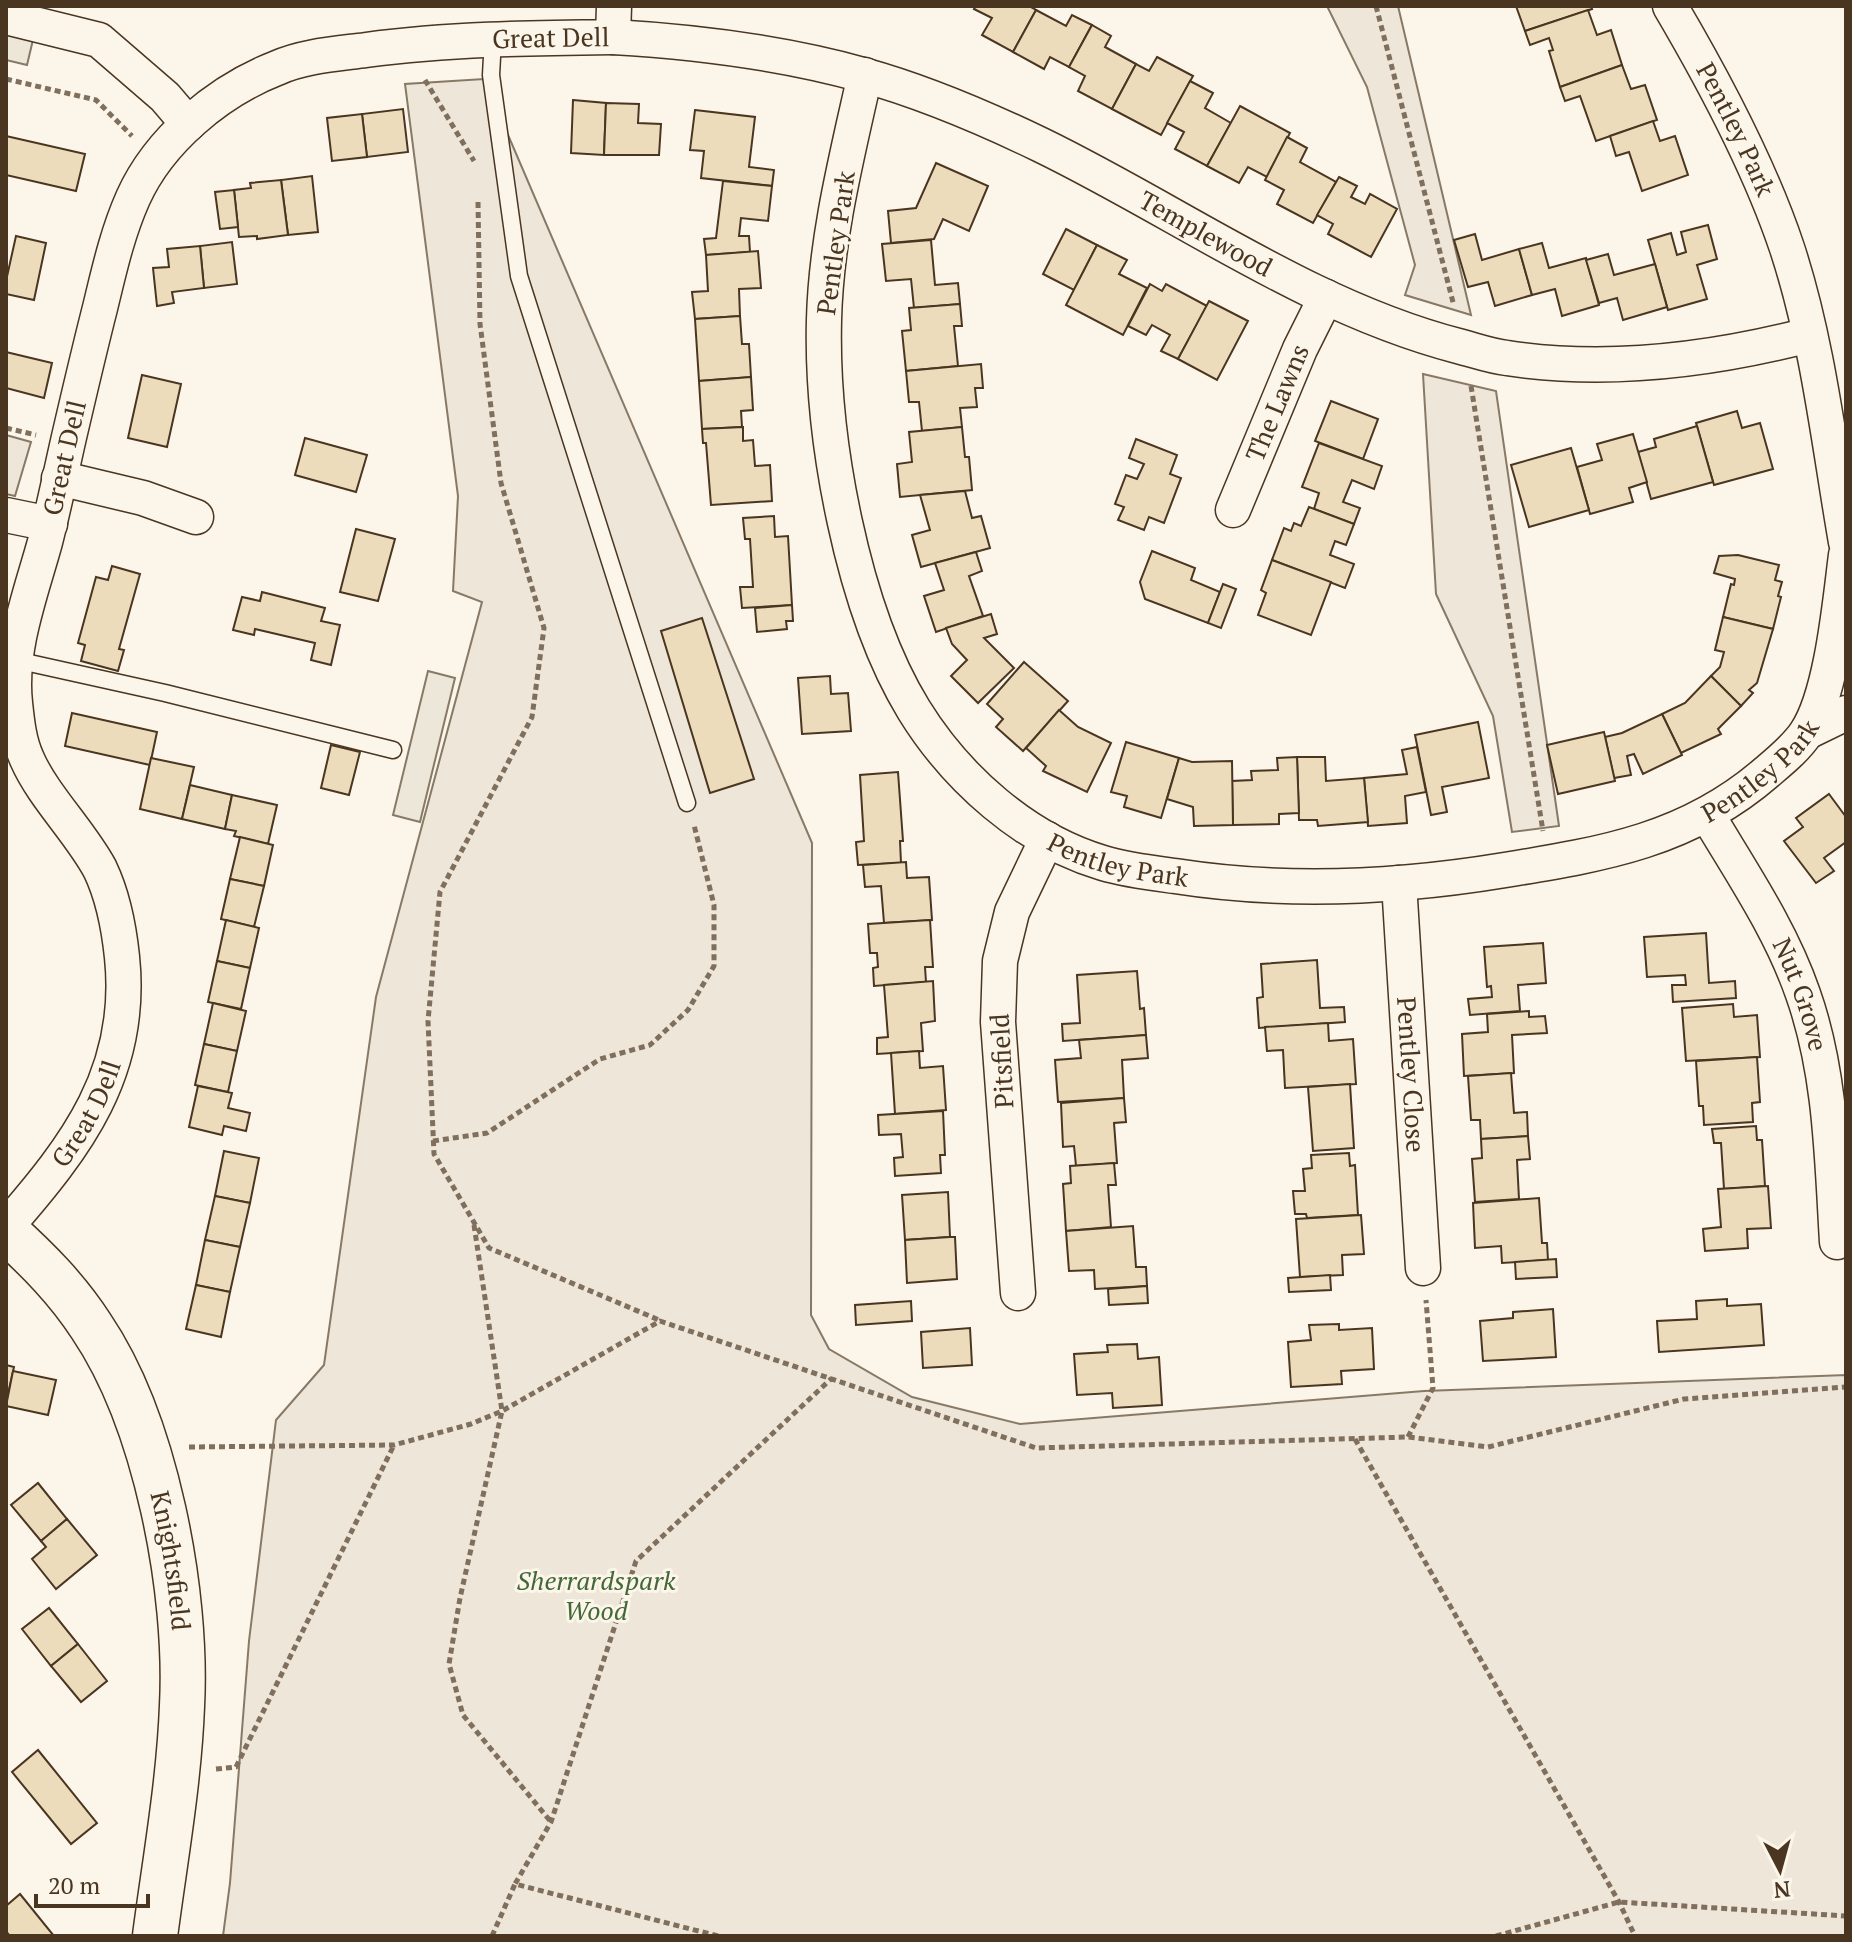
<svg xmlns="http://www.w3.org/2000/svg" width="1852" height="1942" viewBox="0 0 1852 1942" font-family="'PT Serif',serif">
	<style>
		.green { fill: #ede6d9; stroke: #887966; stroke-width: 2 }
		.parking { fill: #ede7d9; stroke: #887966; stroke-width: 2 }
		.building { fill: #ecdcbc; stroke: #4a3520; stroke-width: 2 }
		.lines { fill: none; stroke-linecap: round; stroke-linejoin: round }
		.lane-casing { stroke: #4a3520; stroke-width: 19 }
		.street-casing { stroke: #4a3520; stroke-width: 37 }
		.secondary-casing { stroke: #4a3520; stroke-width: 47 }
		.path { stroke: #7f6f5c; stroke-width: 5; stroke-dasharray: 6 4; stroke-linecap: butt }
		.lane { stroke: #fbf6e9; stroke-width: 16 }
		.street { stroke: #fbf6e9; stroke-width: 34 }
		.secondary { stroke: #fbf6e9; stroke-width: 44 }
		.labels { text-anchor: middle; stroke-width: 6; stroke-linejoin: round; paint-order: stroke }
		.street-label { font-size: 26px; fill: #4a3520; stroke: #fbf6e9 }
		.park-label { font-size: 26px; font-style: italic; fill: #436837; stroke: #fbf6e9 }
	</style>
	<rect width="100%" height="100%" fill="#fbf6e9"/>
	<g class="green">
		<path d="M1327 6H1398L1471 315 1405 295 1415 265 1367 87Z"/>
		<path d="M484 79 812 843 811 1315 829 1349 912 1397 1020 1424 1424 1391 1846 1375V1936H223L230 1883 249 1641 276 1420 324 1365 376 997 482 602 453 591 458 496 405 84Z"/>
		<path d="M1423 374 1496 391 1559 826 1512 832 1493 716 1436 594Z"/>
		<path d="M6 435 31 442 15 496 6 494Z"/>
	</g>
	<g class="parking">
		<path d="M6 6H41L27 65 6 60Z"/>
		<path d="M428 671 455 678 420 822 393 815Z"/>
	</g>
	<g class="building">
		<path d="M976 6H1029L1036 10 1013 52 982 35 992 18 974 9Z"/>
		<path d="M1516 6H1591L1592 9 1525 31Z"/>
		<path d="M1036 10 1066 26 1072 15 1092 25 1069 67 1050 57 1044 69 1013 52Z"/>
		<path d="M1588 10 1597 35 1611 30 1622 65 1560 87 1549 51 1553 50 1549 38 1530 45 1525 31Z"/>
		<path d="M1092 25 1111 36 1105 47 1136 64 1112 109 1078 91 1085 76 1069 67Z"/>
		<path d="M1157 57 1193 76 1161 135 1112 109 1136 64 1149 71Z"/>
		<path d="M1622 65 1631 89 1645 85 1657 120 1596 141 1580 96 1565 101 1560 87Z"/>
		<path d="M1190 81 1213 93 1205 108 1231 123 1207 166 1175 149 1184 132 1167 123Z"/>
		<path d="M573 100 606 103 604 155 571 153Z"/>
		<path d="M606 103 639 104 638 123 661 124 659 155H604Z"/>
		<path d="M1240 106 1290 133 1267 177 1248 167 1239 183 1207 166Z"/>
		<path d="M403 109 408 152 367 157 362 114Z"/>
		<path d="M695 110 755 117 749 167 774 170 772 186 701 178 704 151 690 150Z"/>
		<path d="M362 114 367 157 332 161 327 118Z"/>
		<path d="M1653 121 1660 141 1675 136 1688 175 1642 191 1629 152 1616 156 1610 136Z"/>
		<path d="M6 136 85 154 76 191 6 175Z"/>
		<path d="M1287 137 1307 148 1300 162 1336 182 1313 223 1277 204 1284 190 1265 180Z"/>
		<path d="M936 163 988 186 969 231 943 219 934 239 891 243 888 211 916 208Z"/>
		<path d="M312 176 318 232 288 235 281 180Z"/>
		<path d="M1339 177 1357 186 1351 197 1365 204 1370 194 1397 209 1371 257 1328 234 1333 224 1317 215Z"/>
		<path d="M281 180 288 235 257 239V236L239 237 234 190 251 188 250 183Z"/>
		<path d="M723 181 772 186 768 221 741 218 739 236H749L750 252 706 255 704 239 716 238Z"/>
		<path d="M234 190 238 227 220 229 215 192Z"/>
		<path d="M1708 225 1717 259 1697 265 1707 299 1668 310 1648 240 1671 233 1677 255 1686 252 1681 232Z"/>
		<path d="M1066 229 1097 245 1074 290 1043 274Z"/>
		<path d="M1475 234 1482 260 1519 249 1532 295 1495 306 1488 282 1468 287 1454 240Z"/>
		<path d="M16 236 46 243 34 300 6 294V281Z"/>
		<path d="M931 240 935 285 958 283 960 304 914 308 911 279 886 281 882 244Z"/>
		<path d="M232 242 237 284 204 288 200 246Z"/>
		<path d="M1542 243 1549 268 1586 258 1599 305 1562 316 1555 289 1532 295 1519 249Z"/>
		<path d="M1097 245 1127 260 1119 274 1147 288 1123 335 1066 305Z"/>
		<path d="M200 246 204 288 172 292 174 303 157 306 153 268 169 267 167 249Z"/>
		<path d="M758 251 761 288 739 289 740 316 695 319 692 292 708 291 706 255Z"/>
		<path d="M1608 254 1614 275 1655 264 1667 307 1623 320 1617 298 1599 303 1586 260Z"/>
		<path d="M1150 284 1162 291 1166 284 1207 306 1178 359 1161 351 1170 335 1152 325 1146 335 1128 326Z"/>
		<path d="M1209 301 1248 321 1217 380 1178 359Z"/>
		<path d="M960 304 962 326H954L958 366 906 371 902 331 911 330 909 308Z"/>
		<path d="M740 316 742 344H749L751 377 699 381 695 319Z"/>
		<path d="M6 352 52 363 44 398 6 388Z"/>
		<path d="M981 364 983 388H975L977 407 960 408 962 427 922 431 919 402H909L906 371Z"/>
		<path d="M142 375 181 384 167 447 128 438Z"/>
		<path d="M751 377 753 410 741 411 742 427 702 429 699 381Z"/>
		<path d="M1331 401 1378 419 1363 459 1315 441Z"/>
		<path d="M1737 411 1742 428 1760 423 1773 469 1714 485 1696 423Z"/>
		<path d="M1697 426 1713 482 1651 499 1638 452 1656 447 1654 439Z"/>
		<path d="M743 427V441L753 440 755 466 770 465 772 501 711 505 706 443H703L702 429Z"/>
		<path d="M962 427 965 457H969L972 490 900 497 897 464 912 462 909 432Z"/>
		<path d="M1633 434 1647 482 1629 488 1633 502 1590 514 1577 467 1602 460 1597 444Z"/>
		<path d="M305 438 367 455 356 492 295 475Z"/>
		<path d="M1136 439 1177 455 1170 474 1181 478 1164 523 1149 517 1144 530 1118 520 1124 507 1115 504 1126 475 1137 479 1144 464 1129 458Z"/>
		<path d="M1319 443 1382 466 1374 489 1352 480 1343 502 1360 508 1354 524 1314 509 1319 493 1302 487Z"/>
		<path d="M1571 448 1589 510 1529 527 1511 465Z"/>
		<path d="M965 491 972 518 981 516 990 548 921 567 912 535 930 530 920 495Z"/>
		<path d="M1309 507 1354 524 1346 545 1335 541 1330 555 1354 564 1345 588 1272 560 1284 528 1291 531 1294 523 1301 526Z"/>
		<path d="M774 516 775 537 788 536 792 605 742 608 740 587H753L750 539H745L743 518Z"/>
		<path d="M356 529 395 539 378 601 340 592Z"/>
		<path d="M1152 551 1195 568 1191 580 1220 592 1208 623 1145 599 1140 582Z"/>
		<path d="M976 552 982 571 969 576 983 616 936 632 924 596 944 590 935 563Z"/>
		<path d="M1738 555 1779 565 1775 580 1782 582 1778 596 1781 597 1773 629 1723 617 1731 584 1734 585 1735 579 1714 573 1719 556Z"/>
		<path d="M1272 560 1331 582 1311 635 1258 615 1266 593 1261 590Z"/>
		<path d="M112 566 140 574 119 649 124 650 118 671 81 661 85 645 78 643 96 577 108 580Z"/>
		<path d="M1223 584 1236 589 1221 628 1208 623Z"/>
		<path d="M262 592 325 608 321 621 340 625 331 665 311 660 315 643 255 629 254 635 233 630 242 597 260 601Z"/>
		<path d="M792 605 793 621H786L787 629 757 632 755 608Z"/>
		<path d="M991 614 997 634 984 638 1014 668 978 703 951 676 967 660 952 644 946 628Z"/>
		<path d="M1723 617 1773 629 1757 683 1749 690 1753 693 1741 706 1711 676 1720 667 1724 652 1715 650Z"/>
		<path d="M702 618 754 779 710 793 661 631Z"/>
		<path d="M1024 662 1068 701 1023 751 996 727 1003 719 987 704Z"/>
		<path d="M830 676 831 694 848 693 851 731 802 734 798 678Z"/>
		<path d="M1711 676 1741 706 1718 729 1721 734 1681 753 1662 714 1685 703Z"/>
		<path d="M1059 710 1078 727 1111 743 1087 792 1043 771 1046 766 1026 748Z"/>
		<path d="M72 713 157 732 150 765 65 746Z"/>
		<path d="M1662 714 1682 755 1643 774 1634 754 1627 756 1631 775 1614 778 1605 737 1622 733Z"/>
		<path d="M1478 722 1489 778 1442 787 1447 812 1431 815 1415 735Z"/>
		<path d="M1604 732 1615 781 1558 794 1547 745Z"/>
		<path d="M1126 742 1179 758 1161 818 1124 807 1127 796 1111 792Z"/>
		<path d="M331 745 360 752 349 795 321 788Z"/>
		<path d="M1417 747 1426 792 1405 796 1407 823 1368 826 1364 778 1407 774 1402 750Z"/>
		<path d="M1297 757H1325L1326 781 1364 778 1368 822 1318 826 1317 820H1299Z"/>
		<path d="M1297 757 1299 813 1279 814V824L1233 825 1232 781 1252 780 1251 771 1278 770 1277 758Z"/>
		<path d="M151 758 194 767 182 819 140 809Z"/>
		<path d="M1179 758 1192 762 1232 761 1233 825 1194 826 1193 807 1167 799Z"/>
		<path d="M898 772 903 841H900L901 863 858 865 856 842 864 841 860 775Z"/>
		<path d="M190 785 232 795 225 829 182 819Z"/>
		<path d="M1829 794 1846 817V842L1824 858 1834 871 1816 883 1784 841 1803 827 1796 818Z"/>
		<path d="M232 795 277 805 268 844 234 836 236 831 225 829Z"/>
		<path d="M240 837 273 845 264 886 230 879Z"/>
		<path d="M906 862 907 878 929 877 932 920 884 923 881 886 865 887 863 865Z"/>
		<path d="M230 879 264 886 254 927 221 919Z"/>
		<path d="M226 920 259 928 250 968 217 961Z"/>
		<path d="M930 920 933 967H925L926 982 874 986 873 968 878 967 877 953H870L868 924Z"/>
		<path d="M1706 933 1709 983 1735 981 1736 998 1673 1002 1672 985H1686L1685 975 1647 977 1644 937Z"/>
		<path d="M1543 943 1546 983 1518 985 1520 1011 1470 1015 1468 999 1492 997 1491 986 1487 987 1484 947Z"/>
		<path d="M1317 960 1320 1008 1344 1007 1345 1022 1259 1028 1257 998 1263 997 1261 964Z"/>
		<path d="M217 961 250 968 241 1009 208 1002Z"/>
		<path d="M1137 971 1140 1009 1144 1008 1146 1035 1063 1041 1062 1024 1080 1023 1077 975Z"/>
		<path d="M933 981 935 1021 921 1023 923 1051 877 1054V1038L888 1037 884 985Z"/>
		<path d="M213 1003 246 1011 237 1051 204 1044Z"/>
		<path d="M1733 1004 1734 1017 1757 1015 1760 1057 1686 1061 1682 1008Z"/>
		<path d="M1529 1011V1017L1545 1016 1547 1033 1512 1035 1514 1073 1464 1076 1462 1034 1488 1032 1487 1014Z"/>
		<path d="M1328 1023 1329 1041 1353 1039 1356 1084 1285 1088 1283 1050 1267 1051 1265 1027Z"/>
		<path d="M1146 1035 1148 1058 1122 1060 1124 1098 1058 1102 1055 1060 1081 1058 1079 1040Z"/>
		<path d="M204 1044 237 1051 228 1092 195 1085Z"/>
		<path d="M919 1051 920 1068 943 1066 946 1110 895 1114 891 1053Z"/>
		<path d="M1757 1057 1760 1102 1752 1103 1753 1122 1704 1125 1703 1106H1699L1696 1061Z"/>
		<path d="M1511 1073 1514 1113 1527 1112 1528 1136 1481 1139 1480 1120H1471L1468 1076Z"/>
		<path d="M1350 1084 1354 1148 1313 1151 1308 1087Z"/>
		<path d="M198 1086 232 1093 228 1108 250 1113 246 1131 224 1126 222 1135 189 1127Z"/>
		<path d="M1124 1098 1126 1122 1114 1123 1117 1163 1076 1166 1074 1146 1063 1147 1061 1103Z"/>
		<path d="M943 1111 945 1155H940L941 1173 895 1176 894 1158 903 1157 901 1134 879 1135 878 1115Z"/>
		<path d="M1756 1126 1757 1140H1762L1765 1186 1724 1189 1721 1143H1714L1712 1129Z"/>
		<path d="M1528 1136 1530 1159 1517 1160 1519 1199 1475 1202 1472 1159 1482 1158 1481 1139Z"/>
		<path d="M224 1151 259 1158 250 1203 215 1196Z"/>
		<path d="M1349 1153 1350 1166 1355 1165 1358 1215 1307 1218 1306 1214H1295L1293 1191H1305L1303 1169 1312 1168 1311 1155Z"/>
		<path d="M1114 1163 1116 1185H1108L1111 1227 1066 1231 1063 1184 1071 1183 1070 1166Z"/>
		<path d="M1768 1186 1771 1228 1747 1229 1748 1248 1705 1251 1703 1229 1721 1227 1718 1189Z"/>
		<path d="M948 1192 950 1237 905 1240 902 1195Z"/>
		<path d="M215 1196 250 1203 240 1247 205 1240Z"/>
		<path d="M1539 1198 1542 1243H1547L1548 1260 1502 1263 1501 1246 1475 1248 1473 1203Z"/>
		<path d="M1361 1215 1364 1254 1342 1255 1343 1275 1300 1277 1296 1219Z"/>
		<path d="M1133 1226 1136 1267H1146L1147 1286 1095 1289 1094 1270 1069 1271 1066 1231Z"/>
		<path d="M950 1237H955L957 1279 907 1283 905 1240Z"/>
		<path d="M205 1240 240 1247 230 1292 196 1285Z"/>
		<path d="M1556 1259 1557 1277 1516 1279 1515 1262Z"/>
		<path d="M1330 1275 1331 1290 1289 1292 1288 1278Z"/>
		<path d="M196 1285 230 1292 221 1337 186 1329Z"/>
		<path d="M1147 1286 1148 1303 1109 1305 1108 1289Z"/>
		<path d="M1727 1299V1306L1761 1304 1764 1345 1659 1352 1657 1321 1697 1319 1696 1301Z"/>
		<path d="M911 1301 912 1321 856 1325 855 1305Z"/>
		<path d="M1553 1309 1556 1357 1483 1361 1480 1321 1513 1318V1312Z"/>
		<path d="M1339 1324V1330L1372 1328 1374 1369 1341 1371 1342 1384 1291 1387 1288 1342 1311 1340 1309 1325Z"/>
		<path d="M970 1328 972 1365 923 1368 921 1332Z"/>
		<path d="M1137 1344 1138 1359 1159 1357 1162 1405 1113 1408 1112 1393 1077 1395 1074 1354 1108 1352 1107 1345Z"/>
		<path d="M6 1365 14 1367 6 1403Z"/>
		<path d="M13 1371 56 1380 48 1415 6 1406Z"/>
		<path d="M38 1483 67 1519 41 1541 11 1505Z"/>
		<path d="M67 1519 97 1555 56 1589 32 1559 46 1547 41 1541Z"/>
		<path d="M49 1608 78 1644 51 1666 22 1629Z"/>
		<path d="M78 1644 107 1681 81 1702 51 1666Z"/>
		<path d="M38 1750 97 1823 71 1844 12 1772Z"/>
		<path d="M20 1894 54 1936H10L6 1931V1906Z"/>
	</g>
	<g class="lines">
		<g class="lane-casing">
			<g id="lane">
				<path d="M493 39 491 75 519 276 687 803"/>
				<path d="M16 660 165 693 393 750"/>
			</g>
		</g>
		<g class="street-casing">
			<g id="street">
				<path id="s1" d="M1670 6C1713 79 1760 167 1787 248 1818 342 1829 444 1846 542"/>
				<path d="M6 17 99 40 165 97 188 124"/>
				<path id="s2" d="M613 37C698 42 781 52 863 75 921 91 987 119 1041 145 1179 212 1308 307 1458 346 1474 350 1490 356 1507 358 1606 373 1712 360 1809 335"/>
				<path id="s3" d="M865 75C847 156 826 237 824 320 821 437 852 609 914 710 956 778 1025 840 1103 863 1126 870 1152 873 1175 876 1284 893 1396 888 1505 870 1604 854 1689 840 1767 772 1780 761 1796 748 1806 733 1832 694 1840 602 1846 555"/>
				<path d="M59 478 143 498 196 517"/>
				<path id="s4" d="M1233 510 1300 349 1326 297"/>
				<path d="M6 515 50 524"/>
				<path d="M1807 732 1846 713"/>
				<path id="s5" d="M1708 816C1742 873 1781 930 1803 994 1831 1073 1832 1159 1837 1242"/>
				<path id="s6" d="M1399 883 1423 1268"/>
				<path id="s7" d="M6 1227C77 1146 134 1071 122 957 119 928 113 896 100 869 81 833 43 796 27 759 19 742 17 722 15 703 9 649 31 593 45 542 54 507 61 472 69 437 79 394 89 351 100 308 109 271 117 234 133 198 159 140 218 91 277 68 304 56 336 54 366 50 448 39 530 38 613 37L614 6"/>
				<path d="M1018 1293 998 1022 1000 961 1012 912 1047 839"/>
			</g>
		</g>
		<g class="secondary-casing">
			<g id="secondary">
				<path id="s8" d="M6 1231C38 1260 67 1289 91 1326 156 1422 188 1591 182 1706 179 1783 165 1860 155 1936"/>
			</g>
		</g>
		<g class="path">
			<path d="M1376 6 1454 306"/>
			<path d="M6 79 96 100 132 136"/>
			<path d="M425 80 474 161"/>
			<path d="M478 202 480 324 501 483 544 628 532 717 440 892 428 1021 434 1154 489 1248 659 1320"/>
			<path d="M1471 386 1543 831"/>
			<path d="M6 428 36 435"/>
			<path d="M433 1141 487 1133 600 1059 650 1045 688 1010 714 966V905L694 825"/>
			<path d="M474 1225 502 1411 460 1598 449 1664 463 1715 551 1822"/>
			<path d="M1408 1437 1433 1388 1426 1300"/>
			<path d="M1355 1439 1619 1902 1635 1936"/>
			<path d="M189 1447 394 1445 471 1424 502 1411 660 1321 1036 1448 1408 1437 1488 1447 1684 1399 1846 1387"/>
			<path d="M216 1769 236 1767 394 1445"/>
			<path d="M492 1936 515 1884"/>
			<path d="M718 1936 515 1884 551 1822 636 1561 832 1378"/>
			<path d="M1496 1936 1619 1902 1846 1916"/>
		</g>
		<use href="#lane" class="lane"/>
		<use href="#street" class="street"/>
		<use href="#secondary" class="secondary"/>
	</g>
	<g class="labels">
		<g class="street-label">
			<text dy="9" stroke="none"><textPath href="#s7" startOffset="1580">Great Dell</textPath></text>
			<text dy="9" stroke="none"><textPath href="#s1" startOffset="140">Pentley Park</textPath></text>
			<text dy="9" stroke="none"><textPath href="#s2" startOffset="632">Templewood</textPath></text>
			<text transform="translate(836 243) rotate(-82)" y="9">Pentley Park</text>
			<text dy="9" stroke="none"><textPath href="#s4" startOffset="116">The Lawns</textPath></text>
			<text dy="9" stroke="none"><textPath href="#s7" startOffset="836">Great Dell</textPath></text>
			<text dy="9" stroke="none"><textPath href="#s3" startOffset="1586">Pentley Park</textPath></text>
			<text dy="9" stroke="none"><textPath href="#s3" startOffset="916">Pentley Park</textPath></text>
			<text dy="9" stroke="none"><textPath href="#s5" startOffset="202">Nut Grove</textPath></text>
			<text transform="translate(1002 1061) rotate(-93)" y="9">Pitsfield</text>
			<text dy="9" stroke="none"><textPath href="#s6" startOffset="192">Pentley Close</textPath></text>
			<text dy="9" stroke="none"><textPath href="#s7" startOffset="140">Great Dell</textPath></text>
			<text dy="9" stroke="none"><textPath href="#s8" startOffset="378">Knightsfield</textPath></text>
		</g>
		<g class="park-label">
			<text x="596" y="1590">Sherrardspark<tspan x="596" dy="30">Wood</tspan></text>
		</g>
	</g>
	<rect width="1852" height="1942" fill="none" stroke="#4a3520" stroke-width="16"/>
	<g transform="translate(1780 1870) rotate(174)" stroke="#fbf6e9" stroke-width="6" paint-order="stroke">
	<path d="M0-6L14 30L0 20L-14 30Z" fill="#4a3520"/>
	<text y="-12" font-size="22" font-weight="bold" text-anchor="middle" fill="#4a3520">N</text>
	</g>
	<path d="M36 1894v12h112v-12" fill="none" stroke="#4a3520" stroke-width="4"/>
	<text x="48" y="1894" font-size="24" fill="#4a3520" stroke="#fbf6e9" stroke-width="6" paint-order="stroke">20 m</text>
</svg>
